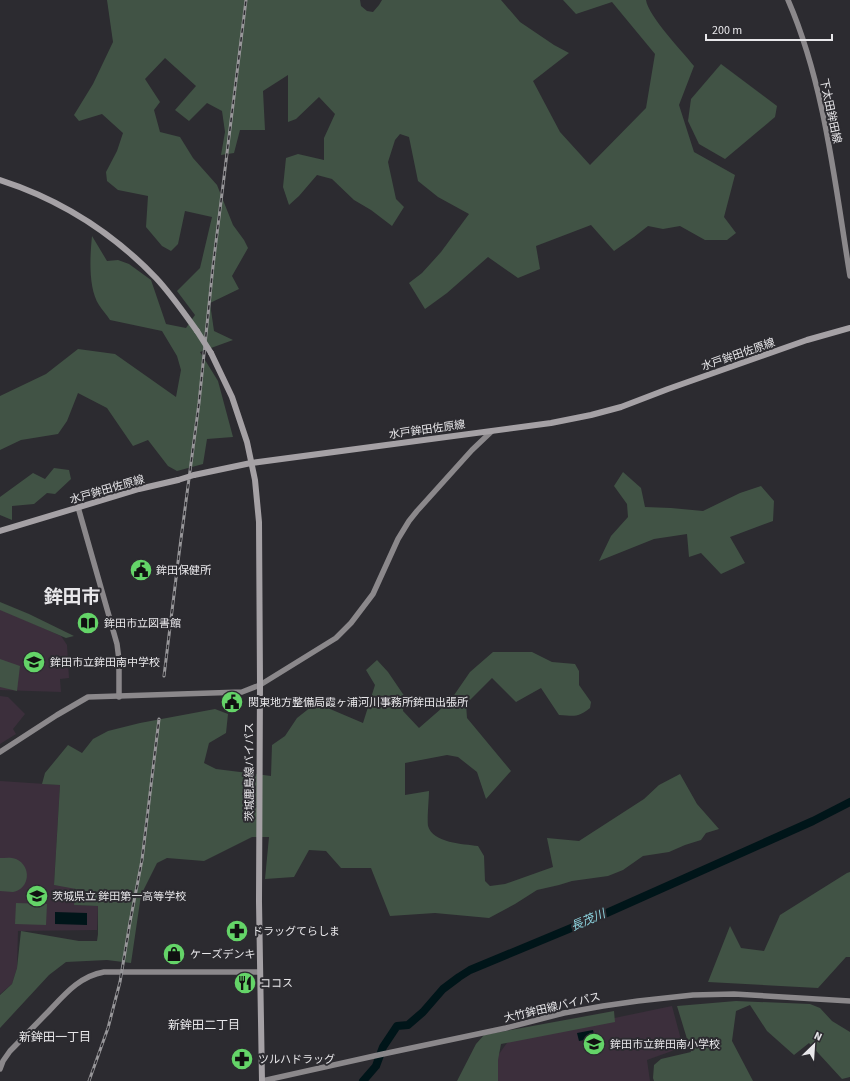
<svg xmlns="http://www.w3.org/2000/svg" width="850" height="1081" viewBox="0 0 850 1081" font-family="'Source Sans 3','Noto Sans JP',sans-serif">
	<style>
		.education { fill: #3c2f3c }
		.green { fill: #415345 }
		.water { fill: #001519 }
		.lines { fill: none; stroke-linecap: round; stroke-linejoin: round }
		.river { stroke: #001519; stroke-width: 8 }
		.secondary { stroke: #8b888b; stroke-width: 5.5 }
		.primary { stroke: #a5a1a5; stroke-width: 6 }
		.rail-casing { stroke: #979699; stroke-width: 3 }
		.rail { stroke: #2c2b30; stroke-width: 1.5; stroke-dasharray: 4.5; stroke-linecap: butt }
		.primary-bridge { stroke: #a5a1a5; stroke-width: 6 }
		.labels { text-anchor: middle; stroke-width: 4; stroke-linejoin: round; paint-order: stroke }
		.street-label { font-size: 11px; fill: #e8e7ea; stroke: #2c2b30 }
		.poi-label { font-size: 11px; fill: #e8e7ea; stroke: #2c2b30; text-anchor: start }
		.water-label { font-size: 12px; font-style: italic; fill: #8dd3de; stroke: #2c2b30 }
		.neighbourhood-label { font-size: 12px; fill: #e8e7ea; stroke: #2c2b30 }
		.town-label { font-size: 19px; font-weight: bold; fill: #e8e7ea; stroke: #2c2b30 }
	</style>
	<rect width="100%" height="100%" fill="#2c2b30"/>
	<g class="education">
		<path d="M0 609 61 636 67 645 69 678 60 679 61 692 0 690Z"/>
		<path d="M0 696 8 697 25 714 13 729 16 734 0 744Z"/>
		<path d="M0 781 60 785 54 885 74 887 75 905 98 906 97 930 18 931 17 968 12 984 0 994Z"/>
		<path d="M672 1006 683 1047 647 1060 650 1081H496L492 1064 509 1040Z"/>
	</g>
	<g class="green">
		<path d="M107 0H360L361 6 367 11 373 12 379 5 382 0H501L520 22 554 45 569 53 533 81 560 132 590 165 646 108 655 54 612 2 576 14 563 0H646C648 16 683 52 694 66L679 105 694 152 735 175 724 217 736 233 727 240H705L680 226 663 229 648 226 634 237 614 251 591 225 536 246 540 269 518 278 488 257 447 293 425 309 409 283 422 273 441 252 469 214 438 197 418 181 409 137 400 134 395 140 388 162 396 199 404 207 392 226 371 210 354 200 332 179 317 175 299 196 289 205 283 187 286 158 298 154 324 160V138L335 114 319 97 296 119 288 122V75L263 91 265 130H240L234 153 221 155 225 132 222 111 207 103 189 121 175 110 196 86 165 58 145 79 160 102 154 110 160 132 180 137 193 158 217 185 233 225 244 240 248 248 232 276 239 289 210 303 214 331 233 340 200 352 218 381 233 437 207 439 203 464 177 471 168 466 148 440 133 446 107 408 78 393 67 421 58 434 21 440 0 450V396L46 374 78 349 115 354 176 397 181 370 177 356 162 331 110 320C107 315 102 310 99 305 88 288 90 256 92 236L107 261 118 260 129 264 151 280 166 324 186 328 195 315 177 291 200 268 212 217 185 211 178 244 171 251 162 246 146 227 148 196 118 190 107 181 106 172 117 151 123 133 102 114 79 121 74 115 93 84 113 42Z"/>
		<path d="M721 64 777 106 775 117 725 159 699 144 688 121 691 99Z"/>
		<path d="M54 468 69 470 71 479 55 494 47 493 34 504 12 506V520L0 515V497L33 473 45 479Z"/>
		<path d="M623 472 641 488 645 507 671 508 703 511 740 493 761 486 774 501 773 521 730 537 745 563 721 574 701 553 689 557 687 534 654 539 599 561 611 536 628 517 627 504 614 486Z"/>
		<path d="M0 602 29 614 74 636 66 638 0 610Z"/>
		<path d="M493 652H532L552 662 575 664 579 671V685L591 702 590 708C577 718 575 716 559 715L541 688 516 702 492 678 466 704 467 718 511 771 486 799 477 772 458 757 447 755 405 763V795L429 791C429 798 427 819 428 826 433 843 463 844 478 846L484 856 485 881 490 886 505 884 553 867 547 838 579 841 644 799 659 785 680 774 697 804 719 829 706 833 701 840 685 845 669 852 643 856 623 870 608 876 572 881 559 885 537 890 515 904 489 918 435 913 390 916 371 868H341L326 851 309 850 294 877 265 879 269 837H252L204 861 167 858 157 863 141 895 131 963 107 960 66 962 49 975 0 1028V995L12 984 17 968 21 931 79 941H97L98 934V906L74 905 76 889 54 885 60 785 42 784 45 773 68 745 82 753 93 739 108 731 140 723 215 709 228 714 226 733 209 743 204 763 216 769 271 776 272 745 285 736 297 718 316 703 363 723 375 685 366 670 377 660 388 672 405 697 403 711 419 728 450 701 470 672Z"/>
		<path d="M0 659 20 666 17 691 0 687Z"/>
		<path d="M0 858C5 858 11 857 16 859 32 866 30 889 13 892 9 892 4 891 0 891Z"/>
		<path d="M850 872V957H846L818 988 708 982 730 926 741 948 764 951 780 915 847 873Z"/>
		<path d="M16 903 47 904 46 925 15 924Z"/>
		<path d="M736 1001 810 1004 820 1008 832 1021 850 1032V1077L842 1079 809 1043 794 1055 767 1031 750 1005 736 1011 732 1041 753 1081H654L653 1078 654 1065 661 1059 691 1052 677 1006Z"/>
		<path d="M614 1011 615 1022 501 1044 498 1060V1081H457L476 1044 484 1035Z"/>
	</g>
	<g class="water">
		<path d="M55 912 87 913V925L55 924Z"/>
		<path d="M593 1030 595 1038 579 1041 577 1033Z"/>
	</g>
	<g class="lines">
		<path class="river" d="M363 1081 376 1066 383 1047 397 1026 408 1025 423 1012 443 989 459 977 470 970 600 916 813 821 850 802"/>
		<g class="secondary">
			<path d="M788 0C825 85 835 185 850 276"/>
			<path d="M78 507 117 644 119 660V697"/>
			<path d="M0 752 57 715 88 697 242 692 260 685 336 638 351 623 373 594 398 539 409 521 417 511 472 450 492 431"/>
			<path d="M0 1069 3 1061 10 1051C23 1038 36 1024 49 1011 65 994 80 976 104 972H260"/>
			<path d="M262 1081 383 1054 506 1028 564 1013 603 1006 638 1001 693 995 734 994 850 1001"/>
		</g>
		<g class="primary">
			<path d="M0 180C59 199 113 233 156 278 171 294 184 313 197 331"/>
			<path d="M211 353 232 397 247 442 255 480 259 522 260 685 259 902 262 1081"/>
			<path d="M194 475 251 463 551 423 591 415 621 407 668 389 807 340 850 328"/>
			<path d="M0 531 139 489 178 480"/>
		</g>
		<g class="rail-casing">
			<g id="rail">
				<path d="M164 676 179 554 199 403 213 266 246 0"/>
				<path d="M89 1081 108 1028 120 982 130 922 142 860 159 719"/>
			</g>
		</g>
		<use href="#rail" class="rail"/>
		<g class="primary-bridge">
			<path d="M197 331 211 353"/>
			<path d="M178 480 194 475"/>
		</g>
	</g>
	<defs>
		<g id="civic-disc" transform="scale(1.15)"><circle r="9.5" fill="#64d468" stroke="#2c2b30"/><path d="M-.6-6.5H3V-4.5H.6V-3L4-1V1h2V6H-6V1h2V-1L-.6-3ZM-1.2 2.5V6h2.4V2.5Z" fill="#111"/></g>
		<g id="library-disc" transform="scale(1.15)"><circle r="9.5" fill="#64d468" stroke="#2c2b30"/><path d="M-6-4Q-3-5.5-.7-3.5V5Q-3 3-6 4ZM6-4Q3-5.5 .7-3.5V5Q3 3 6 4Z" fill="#111"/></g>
		<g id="school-disc" transform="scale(1.15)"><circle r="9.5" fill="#64d468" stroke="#2c2b30"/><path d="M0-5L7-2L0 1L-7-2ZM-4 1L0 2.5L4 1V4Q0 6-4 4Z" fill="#111"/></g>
		<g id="pharmacy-disc" transform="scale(1.15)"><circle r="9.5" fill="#64d468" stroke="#2c2b30"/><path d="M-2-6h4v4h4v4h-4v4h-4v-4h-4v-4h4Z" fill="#111"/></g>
		<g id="shop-disc" transform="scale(1.15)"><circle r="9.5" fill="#64d468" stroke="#2c2b30"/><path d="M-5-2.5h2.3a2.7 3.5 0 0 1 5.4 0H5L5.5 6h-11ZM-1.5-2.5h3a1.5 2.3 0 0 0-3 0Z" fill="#111"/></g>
		<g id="restaurant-disc" transform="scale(1.15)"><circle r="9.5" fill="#64d468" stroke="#2c2b30"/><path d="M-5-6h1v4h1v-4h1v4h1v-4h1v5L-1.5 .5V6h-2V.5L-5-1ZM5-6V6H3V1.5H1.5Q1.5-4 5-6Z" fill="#111"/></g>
	</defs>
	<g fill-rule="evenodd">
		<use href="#civic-disc" x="141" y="570"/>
		<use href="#library-disc" x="88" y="623"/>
		<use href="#school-disc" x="34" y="662"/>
		<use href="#civic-disc" x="232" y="702"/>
		<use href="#school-disc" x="37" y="896"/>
		<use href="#pharmacy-disc" x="237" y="931"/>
		<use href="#shop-disc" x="174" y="954"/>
		<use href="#restaurant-disc" x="245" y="983"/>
		<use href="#school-disc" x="594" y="1044"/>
		<use href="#pharmacy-disc" x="242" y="1059"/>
	</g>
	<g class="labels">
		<g class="street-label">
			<text transform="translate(831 111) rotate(78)" y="4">下太田鉾田線</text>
			<text transform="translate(738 354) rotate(-19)" y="4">水戸鉾田佐原線</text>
			<text transform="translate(427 429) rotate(-8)" y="4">水戸鉾田佐原線</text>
			<text transform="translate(107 489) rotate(-16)" y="4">水戸鉾田佐原線</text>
			<text transform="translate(249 772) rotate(-90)" y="4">茨城鹿島線バイパス</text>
			<text transform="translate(552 1007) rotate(-13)" y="4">大竹鉾田線バイパス</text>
		</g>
		<g class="poi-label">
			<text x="156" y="574">鉾田保健所</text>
			<text x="104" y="627">鉾田市立図書館</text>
			<text x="50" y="666">鉾田市立鉾田南中学校</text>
			<text x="248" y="706">関東地方整備局霞ヶ浦河川事務所鉾田出張所</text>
			<text x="52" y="900">茨城県立 鉾田第一高等学校</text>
			<text x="252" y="935">ドラッグてらしま</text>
			<text x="190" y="958">ケーズデンキ</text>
			<text x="260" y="987">ココス</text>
			<text x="610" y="1048">鉾田市立鉾田南小学校</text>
			<text x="258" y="1063">ツルハドラッグ</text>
		</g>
		<g class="water-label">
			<text transform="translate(588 920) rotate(-23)" y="4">長茂川</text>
		</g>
		<g class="neighbourhood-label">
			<text x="204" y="1029">新鉾田二丁目</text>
			<text x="55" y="1041">新鉾田一丁目</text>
		</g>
		<g class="town-label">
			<text x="72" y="603">鉾田市</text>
		</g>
	</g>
	<g transform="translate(814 1045) rotate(25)" stroke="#2c2b30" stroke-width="3" paint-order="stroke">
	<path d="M0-3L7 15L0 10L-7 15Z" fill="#e8e7ea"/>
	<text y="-6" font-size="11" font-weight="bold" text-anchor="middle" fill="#e8e7ea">N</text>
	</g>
	<path d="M706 34v6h126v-6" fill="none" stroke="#e8e7ea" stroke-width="2"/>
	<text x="712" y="34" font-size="12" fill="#e8e7ea" stroke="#2c2b30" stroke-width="3" paint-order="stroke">200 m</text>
</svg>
